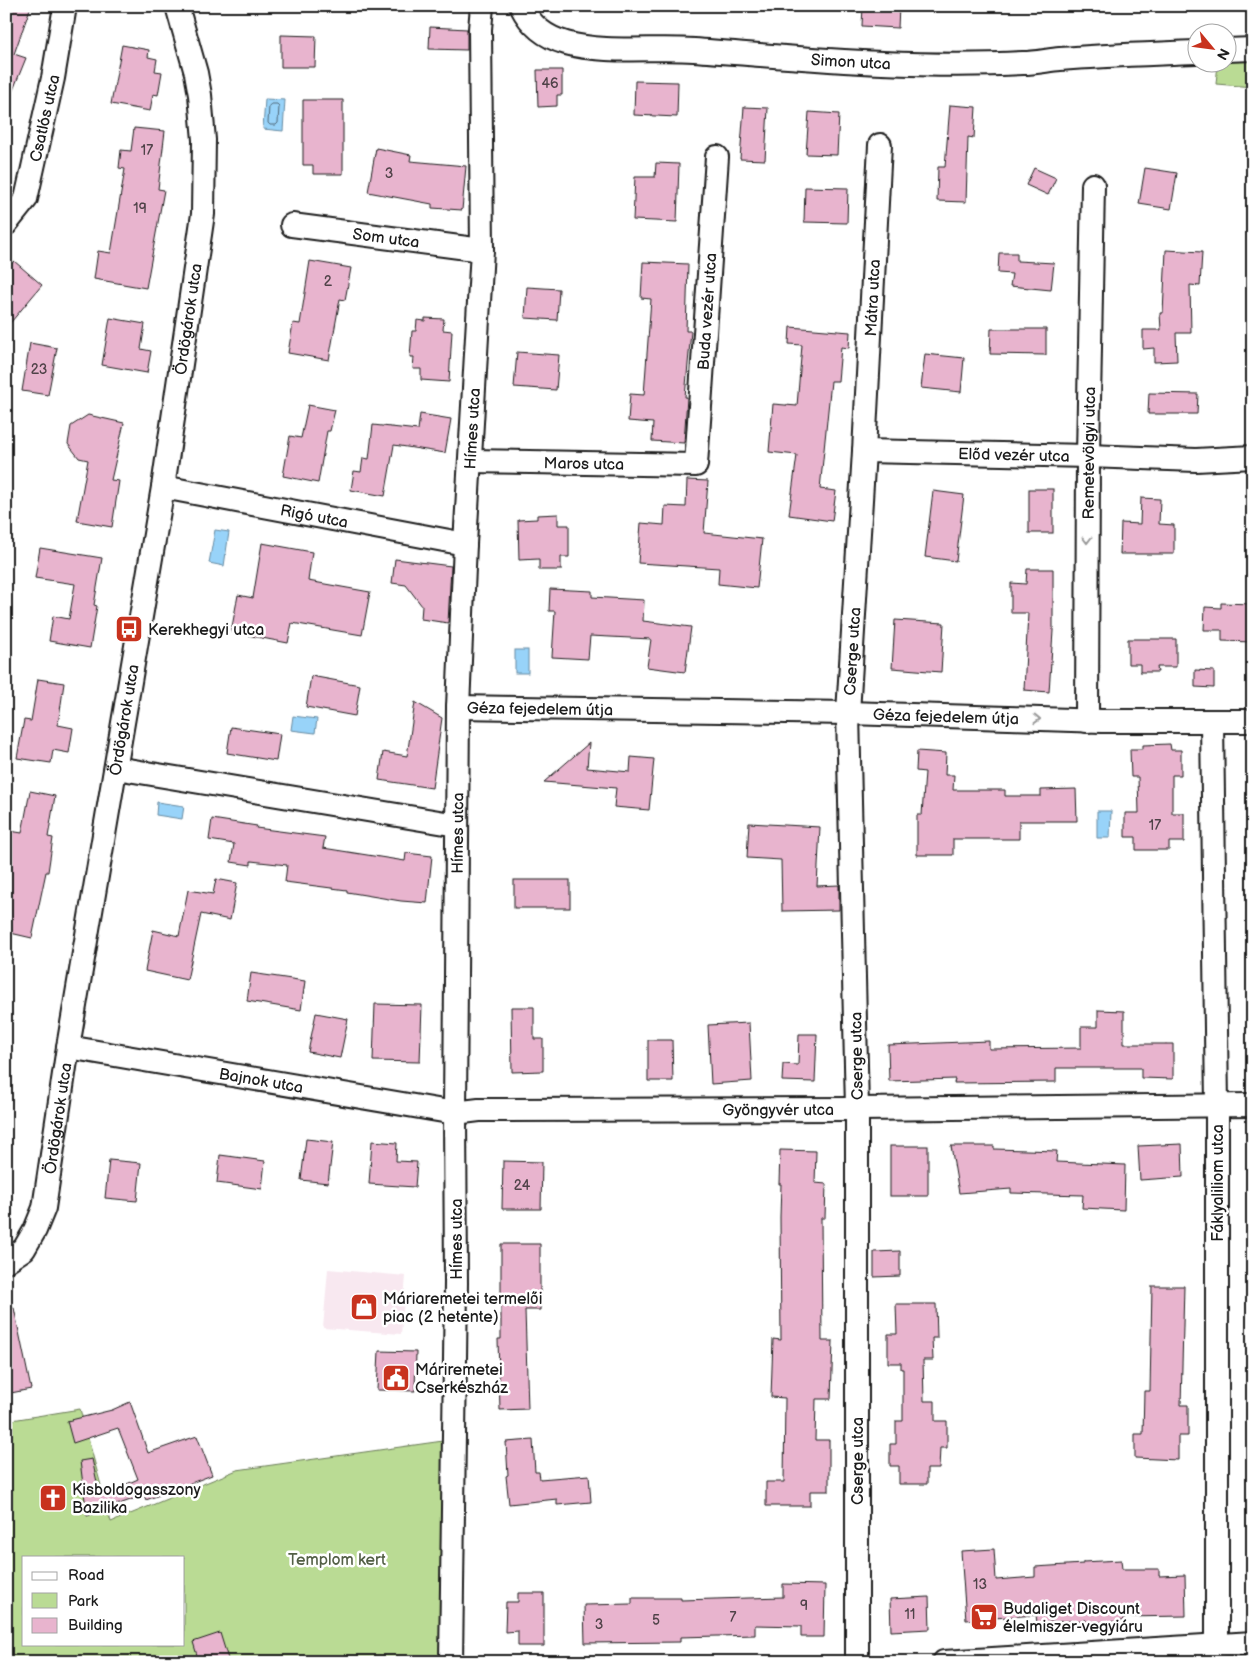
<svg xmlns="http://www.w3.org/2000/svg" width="1259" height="1668" viewBox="0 0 1259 1668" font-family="'Balsamiq Sans',sans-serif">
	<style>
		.built { fill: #f8e8f0 }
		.green { fill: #badb94; stroke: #6b7c58; fill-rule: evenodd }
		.water { fill: #98d3f9; stroke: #668aa1 }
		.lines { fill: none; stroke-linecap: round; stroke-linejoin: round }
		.shore { stroke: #4e6574; stroke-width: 1 }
		.building { fill: #e8b4ce; stroke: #1c1c1c }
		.street-casing { stroke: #1c1c1c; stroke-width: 26 }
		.street { stroke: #fff; stroke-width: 22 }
		.oneway { stroke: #999 }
		.labels { text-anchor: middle; stroke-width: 5; stroke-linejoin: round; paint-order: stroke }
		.number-label { font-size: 14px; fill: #4f4248 }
		.street-label { font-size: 16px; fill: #1c1c1c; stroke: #fff }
		.poi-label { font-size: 16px; fill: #1c1c1c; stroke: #fff; text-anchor: start }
		.park-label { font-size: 16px; fill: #535f46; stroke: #fff }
	</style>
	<rect width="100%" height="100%" fill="#fff"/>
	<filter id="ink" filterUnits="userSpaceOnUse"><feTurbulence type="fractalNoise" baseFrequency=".02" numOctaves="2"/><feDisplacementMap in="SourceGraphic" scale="10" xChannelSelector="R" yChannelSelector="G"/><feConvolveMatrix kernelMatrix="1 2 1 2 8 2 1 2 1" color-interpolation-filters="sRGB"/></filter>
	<g filter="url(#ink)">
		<path class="built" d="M328 1269 406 1276 401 1334 323 1328Z"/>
		<g class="green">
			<path d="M1253 57V87L1216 84 1218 63 1226 62 1227 58Z"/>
			<path d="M80 1409 111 1522 237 1470 443 1441V1662H6V1421ZM24 1557H184V1644H24Z"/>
		</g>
		<g class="water">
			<path d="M265 99 285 100 283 131 263 129Z"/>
			<path d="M215 530 229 532 224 566 209 563Z"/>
			<rect x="515" y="650" width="13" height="23"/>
			<path d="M293 716 317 719 315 733 291 730Z"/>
			<path d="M157 802 184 806 182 819 156 815Z"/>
			<path d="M1097 811H1111L1110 838H1097Z"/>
		</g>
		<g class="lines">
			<path class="shore" d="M272 104H277L279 106 278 123 276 125H270L268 123 269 106Z"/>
		</g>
		<g class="building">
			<path d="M6 6H31L14 54 26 58 7 105Z"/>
			<path d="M863 6H899L898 28 862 26Z"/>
			<path d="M430 27 467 29V50L429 49Z"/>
			<path d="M281 35 316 36 315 67H281Z"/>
			<path d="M122 45 149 50 148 57 157 59 155 71 162 72 158 95 153 94 150 111 111 104Z"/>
			<path d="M537 70H562V95H557V106L538 107Z"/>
			<path d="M635 81 678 82 677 117 634 115Z"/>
			<path d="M303 100H343V174H313V165H303Z"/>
			<path d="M950 105 976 107 974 138 968 137 966 202 937 201 938 167H945Z"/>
			<path d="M744 107 768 108 765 160 740 159Z"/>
			<path d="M809 112 839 114 837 155 806 154Z"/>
			<path d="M134 128 165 131 158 189 164 190 146 288 94 279 98 251 111 253 125 169 119 168 121 150 131 151Z"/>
			<path d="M376 148 411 155 410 161 466 166 462 210 432 208V204L368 192Z"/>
			<path d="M656 163 679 164 677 222 633 220 635 177H655Z"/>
			<path d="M1034 168 1056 178 1048 195 1026 185Z"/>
			<path d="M1145 168 1177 173 1171 209 1139 204Z"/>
			<path d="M805 187 848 188 847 223 804 222Z"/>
			<path d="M1166 250 1202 252 1200 286 1190 285 1191 333H1176L1177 361 1154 362V348L1143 349V330H1161L1160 313H1163Z"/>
			<path d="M999 253H1017V261L1054 263 1051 290 1010 286 1012 274 998 273Z"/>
			<path d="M14 261 42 285 6 328V270Z"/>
			<path d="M310 261 351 268 345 300 340 299 329 360 288 353 293 323 300 324Z"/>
			<path d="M643 262 688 264 686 331H691L685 397H687L684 443 652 441 653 423 628 421 630 394 644 395 651 299 641 298Z"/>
			<path d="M527 287 559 289 557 320 525 318Z"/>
			<path d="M110 318 145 324 141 349 151 351 147 373 102 365Z"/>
			<path d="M425 318 444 319 443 330 452 331 449 382 421 380V369H413L414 357H410L412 331H416L417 320 425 321Z"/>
			<path d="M790 327 850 332 849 348 841 347 838 381H831L820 489 836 491 832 521 789 515 797 455 769 452 773 404 797 406 802 345 789 344Z"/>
			<path d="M991 329H1046V355L990 354Z"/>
			<path d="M30 343 57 348 48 395 22 391Z"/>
			<path d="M517 352 559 355 556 390 514 387Z"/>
			<path d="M925 354 964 358 961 392 921 388Z"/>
			<path d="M1149 393 1198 394 1197 414H1148Z"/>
			<path d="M308 405 335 410 330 431H327L318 483 283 476 290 436 301 438Z"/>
			<path d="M420 414 451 419 445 453 394 445 385 496 351 490 354 471 361 472 363 458 369 459 373 425 418 430Z"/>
			<path d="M88 415 124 423 111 480 119 481 112 527 77 521 88 460 79 458 68 444 71 426Z"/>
			<path d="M687 480 708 481 704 533 762 539 757 588 718 584 719 568 638 563 641 523 664 525 665 506 686 507Z"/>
			<rect x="1029" y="489" width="24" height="44"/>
			<path d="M933 491 964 495 956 561 925 557Z"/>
			<path d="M1141 498 1160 499 1159 524 1174 525V554H1120L1121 523 1140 524Z"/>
			<path d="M558 514V525H569V557H561V570H539V559L519 560 518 520 537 519V515Z"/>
			<path d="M262 543 312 552 308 581 370 592 362 635 292 623 288 643 231 632 238 595 253 598Z"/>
			<path d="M40 548 102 558 94 605 97 606 90 648 49 641 53 616 69 619 75 584 35 578Z"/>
			<path d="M395 559 451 566 448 623 421 619 422 606 406 585 392 583Z"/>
			<path d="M1027 569H1053V631L1049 692 1024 690 1028 613H1011V583L1026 584Z"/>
			<path d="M550 589 592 591V597L644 600 643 621 691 627 685 672 647 667 651 639 590 636 588 659 552 657 555 611H549Z"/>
			<path d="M1221 603 1253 604V642L1222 641V630H1204L1205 607 1221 608Z"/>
			<path d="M895 620 944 623 941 672 892 668Z"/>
			<path d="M1128 639H1176V667H1157L1158 672H1140V664H1128Z"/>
			<path d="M1195 670 1214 671V688L1195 687Z"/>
			<path d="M311 676 360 685 355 716 306 707Z"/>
			<path d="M38 679 64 683 58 725 73 728 69 753 53 750 51 763 17 758 24 720 31 721Z"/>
			<path d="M415 702 442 718 432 788 379 780 383 752 407 756Z"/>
			<path d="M231 727 280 734 276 761 227 753Z"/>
			<path d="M589 743 587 768 630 772 631 757 654 759 649 810 614 807 616 788 544 782Z"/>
			<path d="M1170 744 1171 750H1181V775H1172V813H1184V842H1169V850H1136V837H1125V813H1139L1138 777H1131L1130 749H1143V745Z"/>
			<path d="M917 751 946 753 945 775H954L953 790H1005V796H1041V790L1076 789 1077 821H1019V839H953V855H917V815H922L925 772 916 771Z"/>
			<path d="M30 791 55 796 48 837 53 838 48 872H46L32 938 6 932V846H8L10 831 22 833Z"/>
			<path d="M212 819 257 826 256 828 325 837 323 848 405 861 406 853 432 856 427 903 401 901 347 892V890L285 882 287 865 251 861V865L231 862 234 844 209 840Z"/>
			<path d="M749 823 820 827 817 886 839 885V910L782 911 781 860 747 858Z"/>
			<path d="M216 879 237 883 230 920 201 914 187 980 145 971 153 930 179 936 188 890 213 894Z"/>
			<rect x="514" y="880" width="56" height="28"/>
			<path d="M251 973 305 981 301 1010 247 1001Z"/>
			<path d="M375 1004 422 1005 420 1062 373 1061Z"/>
			<path d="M511 1007H534V1039H543V1071L512 1072Z"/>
			<path d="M1098 1010 1124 1011V1044H1173V1079L1141 1078V1068H1056V1082L954 1083 955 1079 889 1081 888 1045 989 1041V1049L1081 1048V1027H1098Z"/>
			<path d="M316 1013 348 1019 340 1058 308 1052Z"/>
			<path d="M749 1023 752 1081 711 1084 708 1025Z"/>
			<path d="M799 1034H817L815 1082 782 1081 783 1064 798 1065Z"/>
			<path d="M648 1040H672L673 1081H648Z"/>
			<path d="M306 1139 333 1142 328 1183 301 1180Z"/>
			<path d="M372 1141 397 1143 396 1161 417 1162 415 1187 369 1184Z"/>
			<path d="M1182 1144 1183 1177 1140 1180 1138 1146Z"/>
			<rect x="890" y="1146" width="38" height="50"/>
			<path d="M951 1146H994V1149L1057 1151 1056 1162 1125 1165 1124 1210 1082 1208 1083 1195 1011 1193V1189L959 1193Z"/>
			<path d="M780 1150 816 1151 815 1183 826 1184 825 1218H821L822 1341H833L831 1399H816L815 1440H829V1491H810V1506H766V1482H784L785 1398 771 1397 773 1339 781 1340 780 1217 781 1184H779Z"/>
			<path d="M220 1155 265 1161 262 1189 217 1183Z"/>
			<path d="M109 1160 141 1163 137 1201 105 1198Z"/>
			<path d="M503 1161 542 1162 541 1209H502Z"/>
			<path d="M501 1244H540V1310H525L528 1409 500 1410 498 1339H501Z"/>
			<path d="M900 1251V1276L874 1277V1252Z"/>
			<path d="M1152 1286H1184L1181 1405H1188V1436H1178V1460L1135 1458V1434H1143L1144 1391H1150Z"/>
			<path d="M896 1304H936L937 1338H932L933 1360H923L924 1401H935V1421H947V1448H940L939 1469H927V1484H899V1466H890V1444H896V1421H903V1369H901V1363H888V1334H897Z"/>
			<path d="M14 1308 31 1389 6 1394V1309Z"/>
			<path d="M379 1351 416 1352 415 1391 377 1390Z"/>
			<path d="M130 1402 148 1453 197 1436 212 1475 146 1500 144 1495 87 1516 80 1461 92 1459 100 1496 138 1479 118 1428 73 1443 67 1421 112 1410Z"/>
			<path d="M533 1440 535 1472H539L540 1479 589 1475 591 1502 557 1505V1499L509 1504 506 1476 508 1475 506 1442Z"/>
			<path d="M994 1549 996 1580 1035 1577V1567L1083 1564V1562L1121 1560 1122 1569H1159V1576L1185 1575 1186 1616 1124 1617V1621L1086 1623V1620L1037 1623 1036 1615 966 1620 961 1551Z"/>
			<path d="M783 1584 825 1585 824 1637H801V1626L755 1625V1635L680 1637V1642L585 1643 584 1605 632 1604V1598H681V1600L783 1597Z"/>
			<path d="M518 1593H544V1646H518V1631L505 1632 506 1602H518Z"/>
			<path d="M929 1597 930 1629 891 1631 890 1599Z"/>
			<path d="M220 1633 229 1662H199L193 1642Z"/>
		</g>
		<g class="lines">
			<g class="street-casing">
				<g id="street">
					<path id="s1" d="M521 6C531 26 545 37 566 43 604 54 655 47 694 50 803 58 913 69 1023 63 1035 63 1048 60 1060 59 1106 55 1151 54 1196 52"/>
					<path d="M1226 50 1253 49"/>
					<path id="s2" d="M6 224 26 199 53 78 65 6"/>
					<path id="s3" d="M292 225 482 250"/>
					<path id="s4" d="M864 451 1088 456 1196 460 1253 457"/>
					<path id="s5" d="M470 461 696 465 717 157"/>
					<path id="s6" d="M163 487 465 544"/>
					<path id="s7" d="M458 707 848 713 1102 721H1253"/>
					<path id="s8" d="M1087 721 1088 456 1093 185"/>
					<path d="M1212 721 1217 1106V1646"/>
					<path d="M116 768 457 825"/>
					<path id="s9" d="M68 1047 455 1113 479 1110 857 1109 1253 1105"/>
					<path id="s10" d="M6 1261 24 1249 35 1230 44 1208 68 1047 163 487 203 214 204 140 200 95 196 73 177 6"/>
					<path id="s11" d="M451 1662 456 1283 455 1113 458 707 465 544 482 250 480 29 482 6"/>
					<path id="s12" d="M857 1662V1109L848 713 864 451 880 145"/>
					<path d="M944 1662 1253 1643"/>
				</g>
			</g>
			<use href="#street" class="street"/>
		</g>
		<defs><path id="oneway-chevron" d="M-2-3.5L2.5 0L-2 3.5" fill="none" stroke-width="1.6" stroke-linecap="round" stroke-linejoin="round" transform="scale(1.25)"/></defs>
		<g class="oneway">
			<use href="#oneway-chevron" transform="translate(1087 540) rotate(90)"/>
			<use href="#oneway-chevron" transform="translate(1037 719) rotate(2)"/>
		</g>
	</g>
	<defs>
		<g id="bus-square" transform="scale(1.4375)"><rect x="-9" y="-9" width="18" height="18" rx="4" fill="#c8321e" stroke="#fff"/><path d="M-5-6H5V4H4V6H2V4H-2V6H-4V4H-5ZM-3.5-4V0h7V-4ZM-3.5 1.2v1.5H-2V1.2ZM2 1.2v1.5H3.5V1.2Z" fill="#fff"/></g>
		<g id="shop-square" transform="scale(1.4375)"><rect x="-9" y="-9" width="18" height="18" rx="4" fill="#c8321e" stroke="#fff"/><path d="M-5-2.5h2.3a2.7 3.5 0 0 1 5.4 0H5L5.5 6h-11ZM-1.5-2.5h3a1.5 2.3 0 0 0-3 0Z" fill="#fff"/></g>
		<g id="civic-square" transform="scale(1.4375)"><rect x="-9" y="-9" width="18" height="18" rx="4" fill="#c8321e" stroke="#fff"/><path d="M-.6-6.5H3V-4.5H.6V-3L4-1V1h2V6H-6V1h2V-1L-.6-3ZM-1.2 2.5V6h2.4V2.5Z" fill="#fff"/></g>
		<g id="church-square" transform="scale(1.4375)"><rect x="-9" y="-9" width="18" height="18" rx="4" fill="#c8321e" stroke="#fff"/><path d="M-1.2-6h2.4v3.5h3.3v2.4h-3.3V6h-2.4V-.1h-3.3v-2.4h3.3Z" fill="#fff"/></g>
		<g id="supermarket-square" transform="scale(1.4375)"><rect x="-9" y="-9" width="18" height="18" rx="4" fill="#c8321e" stroke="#fff"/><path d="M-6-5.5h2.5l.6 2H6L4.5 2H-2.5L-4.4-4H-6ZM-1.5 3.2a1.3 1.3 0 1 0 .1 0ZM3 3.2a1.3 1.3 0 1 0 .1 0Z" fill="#fff"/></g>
	</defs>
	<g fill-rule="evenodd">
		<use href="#bus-square" x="129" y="629"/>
		<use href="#shop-square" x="364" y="1307"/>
		<use href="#civic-square" x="396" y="1378"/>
		<use href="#church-square" x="53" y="1498"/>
		<use href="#supermarket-square" x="984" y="1617"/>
	</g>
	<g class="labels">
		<g class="number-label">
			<text x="550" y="88">46</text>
			<text x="147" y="155">17</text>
			<text x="389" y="178">3</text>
			<text x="140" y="213">19</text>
			<text x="328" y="286">2</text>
			<text x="39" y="374">23</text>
			<text x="1155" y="830">17</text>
			<text x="522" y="1190">24</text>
			<text x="980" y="1589">13</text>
			<text x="804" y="1610">9</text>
			<text x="910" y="1619">11</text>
			<text x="733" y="1622">7</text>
			<text x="656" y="1625">5</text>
			<text x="599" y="1629">3</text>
		</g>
		<g class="street-label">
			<text dy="6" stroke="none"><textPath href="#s1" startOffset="346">Simon utca</textPath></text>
			<text dy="6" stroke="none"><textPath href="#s2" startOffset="115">Csatlós utca</textPath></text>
			<text dy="6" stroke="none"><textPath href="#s3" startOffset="95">Som utca</textPath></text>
			<text dy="6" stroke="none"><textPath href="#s12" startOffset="1365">Mátra utca</textPath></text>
			<text dy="6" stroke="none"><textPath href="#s5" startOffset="380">Buda vezér utca</textPath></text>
			<text dy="6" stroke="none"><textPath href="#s10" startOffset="968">Ördögárok utca</textPath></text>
			<text dy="6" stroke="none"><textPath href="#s11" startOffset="1234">Hímes utca</textPath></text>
			<text dy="6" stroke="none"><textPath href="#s8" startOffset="268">Remetevölgyi utca</textPath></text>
			<text dy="6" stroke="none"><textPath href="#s4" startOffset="150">Előd vezér utca</textPath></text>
			<text dy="6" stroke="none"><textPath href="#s5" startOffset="114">Maros utca</textPath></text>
			<text dy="6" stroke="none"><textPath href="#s6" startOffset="154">Rigó utca</textPath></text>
			<text dy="6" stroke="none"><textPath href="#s12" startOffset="1011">Cserge utca</textPath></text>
			<text dy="6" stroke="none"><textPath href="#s7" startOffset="82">Géza fejedelem útja</textPath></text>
			<text dy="6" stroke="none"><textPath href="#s7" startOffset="488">Géza fejedelem útja</textPath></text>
			<text dy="6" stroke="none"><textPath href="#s10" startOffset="562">Ördögárok utca</textPath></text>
			<text dy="6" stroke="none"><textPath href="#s11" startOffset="829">Hímes utca</textPath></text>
			<text transform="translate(856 1056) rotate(-91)" y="6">Cserge utca</text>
			<text dy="6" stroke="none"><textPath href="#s9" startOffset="196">Bajnok utca</textPath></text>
			<text dy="6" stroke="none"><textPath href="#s9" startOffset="716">Gyöngyvér utca</textPath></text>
			<text dy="6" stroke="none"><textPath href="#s10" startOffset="158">Ördögárok utca</textPath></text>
			<text transform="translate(1217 1183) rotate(-90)" y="6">Fáklyaliliom utca</text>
			<text transform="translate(456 1239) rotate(-90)" y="6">Hímes utca</text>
			<text transform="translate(857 1461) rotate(-90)" y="6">Cserge utca</text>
		</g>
		<g class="poi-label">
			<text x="148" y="635">Kerekhegyi utca</text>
			<text x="383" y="1304">Máriaremetei termelői<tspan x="383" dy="18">piac (2 hetente)</tspan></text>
			<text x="415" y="1375">Máriremetei<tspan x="415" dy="18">Cserkészház</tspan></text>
			<text x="72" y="1495">Kisboldogasszony<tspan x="72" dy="18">Bazilika</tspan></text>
			<text x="1003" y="1614">Budaliget Discount<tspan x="1003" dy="18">élelmiszer-vegyiáru</tspan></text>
		</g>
		<g class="park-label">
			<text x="337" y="1565">Templom kert</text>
		</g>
	</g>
	<rect width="1259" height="1668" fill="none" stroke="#fff" stroke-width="25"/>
	<rect x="12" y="12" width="1234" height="1643" fill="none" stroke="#1c1c1c" stroke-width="2" filter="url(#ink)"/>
	<rect x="22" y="1556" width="162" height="90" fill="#ffffff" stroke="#a4a4a4"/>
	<rect x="32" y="1572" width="25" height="8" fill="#ffffff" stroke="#a4a4a4"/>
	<text x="68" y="1580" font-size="15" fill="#1c1c1c">Road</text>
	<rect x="32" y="1593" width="25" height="15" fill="#badb94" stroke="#a4a4a4"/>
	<text x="68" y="1606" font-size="15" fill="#1c1c1c">Park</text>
	<rect x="32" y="1618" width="25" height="15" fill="#e8b4ce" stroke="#a4a4a4"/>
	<text x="68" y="1630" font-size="15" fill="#1c1c1c">Building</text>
	<g transform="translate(1212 48) rotate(119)"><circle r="24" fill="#ffffff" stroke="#a4a4a4"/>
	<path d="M0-4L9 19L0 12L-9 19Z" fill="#c8321e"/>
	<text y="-8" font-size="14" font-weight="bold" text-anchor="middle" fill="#1c1c1c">N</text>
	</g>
</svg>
